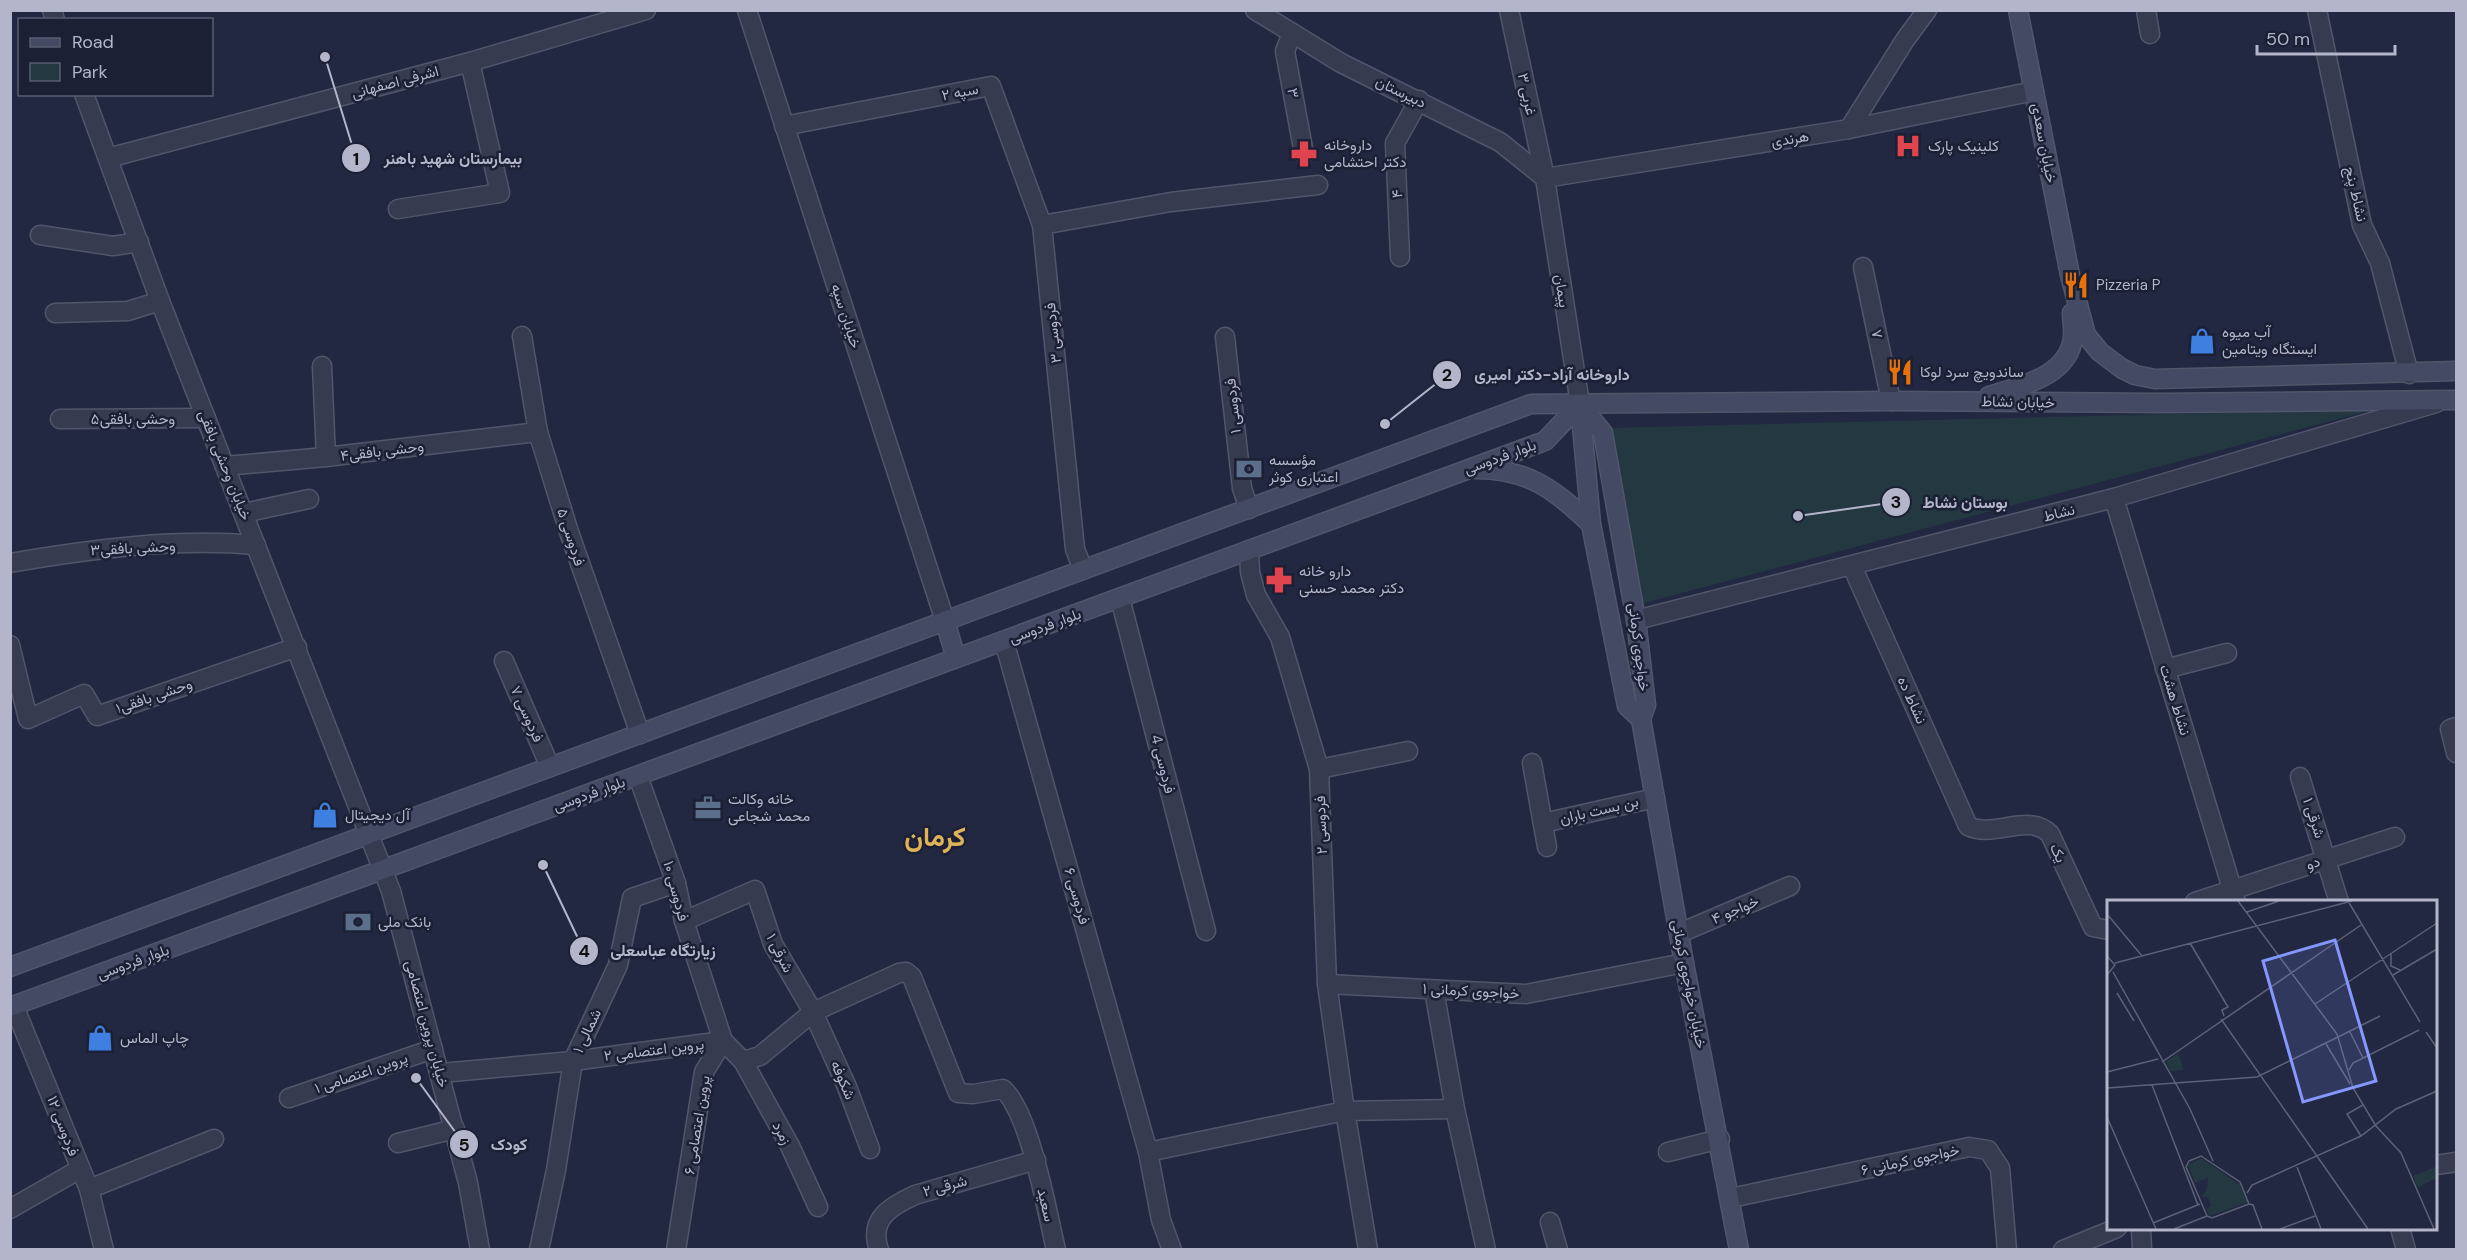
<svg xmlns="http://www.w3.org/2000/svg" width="2467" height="1260" viewBox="0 0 2467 1260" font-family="'DM Sans',Vazirmatn,sans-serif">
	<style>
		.park { fill: #243842 }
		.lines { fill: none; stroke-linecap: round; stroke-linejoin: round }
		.minor-casing { stroke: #51566b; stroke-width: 21 }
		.tertiary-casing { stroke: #51566b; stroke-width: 21 }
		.secondary-casing { stroke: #51566b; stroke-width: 21 }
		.minor { stroke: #363b50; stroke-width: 18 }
		.tertiary { stroke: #363b50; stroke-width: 18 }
		.secondary { stroke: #444964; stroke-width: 18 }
		.labels { text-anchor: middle; stroke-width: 5; stroke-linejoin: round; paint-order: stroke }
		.street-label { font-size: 15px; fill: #b3b6cb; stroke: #1b2035 }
		.poi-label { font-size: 15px; fill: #b3b6cb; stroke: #1b2035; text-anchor: start }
		.town-label { font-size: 27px; font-weight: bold; fill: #dfb259; stroke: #1b2035 }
		.inset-road { fill: none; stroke: #5c6178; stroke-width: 1.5 }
		.view { fill: #8497ff; fill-opacity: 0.15; stroke: #8497ff; stroke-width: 3 }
		.inset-edge { fill: none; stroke: #b3b6cb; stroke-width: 3 }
		.leader { fill: none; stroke: #b3b6cb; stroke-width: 2 }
		.callout-dot { fill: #b3b6cb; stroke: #1b2035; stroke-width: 2 }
		.mark-label { font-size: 18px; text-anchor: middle; font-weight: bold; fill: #111 }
		.callout-label { font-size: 16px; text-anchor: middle; font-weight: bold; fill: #b3b6cb; stroke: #1b2035; stroke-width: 5; stroke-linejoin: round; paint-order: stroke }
	</style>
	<rect width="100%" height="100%" fill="#222841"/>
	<path class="park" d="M2376 409 1640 604 1609 428Z"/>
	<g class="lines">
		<g class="minor-casing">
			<g id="minor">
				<path d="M1255 10 1341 63 1500 142 1545 178"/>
				<path d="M2146 10 2150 34"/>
				<path d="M2317 10 2362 225 2380 263 2409 374"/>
				<path d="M1292 33 1285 51 1304 154"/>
				<path d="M784 126 991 86 1042 225"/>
				<path d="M1849 129 1905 40 1927 10"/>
				<path d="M108 158 470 62 646 10"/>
				<path d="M398 209 500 193 470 62"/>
				<path d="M40 235 113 246 139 242"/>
				<path d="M1400 257 1395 143 1419 100"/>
				<path d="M1863 267 1891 401"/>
				<path d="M55 313 128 311 160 301"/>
				<path d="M522 336 538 432 569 532 640 734"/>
				<path d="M1225 337 1242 488 1249 509"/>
				<path d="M322 366 326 457"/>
				<path d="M60 419 206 418"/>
				<path d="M225 466 326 457 538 432"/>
				<path d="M2114 498 2236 902"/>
				<path d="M244 513 309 499"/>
				<path d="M10 563C91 549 175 538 256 545"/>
				<path d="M1852 566 1968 826C1994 839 2028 812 2050 834L2093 927 2108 930"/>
				<path d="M1083 570 1075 549 1042 225 1171 202 1318 185"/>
				<path d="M1120 598 1206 931"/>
				<path d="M1004 641 1148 1152 1161 1220 1172 1250"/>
				<path d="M10 645 28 719 84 694 97 716 297 647"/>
				<path d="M504 661 550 767"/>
				<path d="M2165 669 2227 653"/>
				<path d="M2456 727 2450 729 2456 753"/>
				<path d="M1532 763 1547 847"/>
				<path d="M1319 769 1408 751"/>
				<path d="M2300 777 2339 902"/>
				<path d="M1543 823 1655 798"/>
				<path d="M2195 902 2395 837"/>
				<path d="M684 921 755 890 773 944 813 1012 847 1087 870 1149"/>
				<path d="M1680 933 1790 886"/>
				<path d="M1327 984 1526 994 1684 963"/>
				<path d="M1434 990 1455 1109 1486 1250"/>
				<path d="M14 1006 89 1189 104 1250"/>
				<path d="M743 1061 790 1146 818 1207"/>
				<path d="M441 1073 573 1061 723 1041 684 921 676 883 638 776"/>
				<path d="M289 1098 433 1049"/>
				<path d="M398 1143 455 1129"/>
				<path d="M1148 1152 1345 1111 1327 984 1319 769 1280 637 1256 595 1250 572 1249 550"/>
				<path d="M1668 1152 1720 1139"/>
				<path d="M2436 1165 2456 1162"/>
				<path d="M89 1189 214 1139"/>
				<path d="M1731 1198 1969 1147 1988 1150 2000 1168 2007 1250"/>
				<path d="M10 1209 80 1169"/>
				<path d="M1550 1222 1558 1250"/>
				<path d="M2141 1228 2142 1250"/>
				<path d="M2400 1228 2406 1250"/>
				<path d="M539 1250 556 1170 573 1061 618 965 632 898 676 883"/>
				<path d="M676 1250 704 1072 723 1041 743 1061 760 1056 813 1012 899 973 906 972 912 977 958 1093 973 1094 1003 1089C1030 1113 1047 1212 1056 1250"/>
				<path d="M879 1250C868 1219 891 1206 915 1195L1036 1160"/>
				<path d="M1368 1250 1345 1111 1455 1109"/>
				<path d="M2063 1250 2117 1228"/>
			</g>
		</g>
		<g class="tertiary-casing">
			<g id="tertiary">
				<path d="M52 10 55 20"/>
				<path d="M747 10 945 621"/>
				<path d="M1509 10 1545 178 1580 404"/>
				<path d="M84 94 160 301 391 891 468 1183 480 1250"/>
				<path d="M1545 178 1849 129 2034 91"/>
				<path d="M1636 620 2114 498 2436 403"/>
			</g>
		</g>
		<g class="secondary-casing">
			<g id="secondary">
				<path d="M2018 10 2070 275 2086 335 2100 352 2121 368 2135 375 2155 379 2456 371"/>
				<path d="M1989 396C2020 386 2069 377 2073 337 2074 329 2072 320 2072 313"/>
				<path d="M1580 404 1603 433 1636 620 1646 705 1641 719"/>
				<path d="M1580 404 1591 524 1627 706 1641 719"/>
				<path d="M1476 469C1529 469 1553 489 1591 524"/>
				<path d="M945 621 956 658"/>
				<path d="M1641 719 1684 963 1739 1250"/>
				<path d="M10 967 1531 404 1891 401 2160 403 2456 400"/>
				<path d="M10 1007 1545 441 1580 404"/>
			</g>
		</g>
		<use href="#minor" class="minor"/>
		<use href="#tertiary" class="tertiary"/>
		<use href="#secondary" class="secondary"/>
	</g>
	<defs>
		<g id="hospital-bare" transform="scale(2.07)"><path d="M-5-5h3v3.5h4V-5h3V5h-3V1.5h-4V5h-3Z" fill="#e0444e" stroke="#1b2035" stroke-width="2.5" paint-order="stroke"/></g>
		<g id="pharmacy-bare" transform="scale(2.07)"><path d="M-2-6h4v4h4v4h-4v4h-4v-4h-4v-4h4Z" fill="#e0444e" stroke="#1b2035" stroke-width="2.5" paint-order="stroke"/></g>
		<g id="restaurant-bare" transform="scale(2.07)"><path d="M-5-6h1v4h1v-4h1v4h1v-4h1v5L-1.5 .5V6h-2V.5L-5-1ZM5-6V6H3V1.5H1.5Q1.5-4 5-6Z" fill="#e8710a" stroke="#1b2035" stroke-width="2.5" paint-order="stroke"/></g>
		<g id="shop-bare" transform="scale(2.07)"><path d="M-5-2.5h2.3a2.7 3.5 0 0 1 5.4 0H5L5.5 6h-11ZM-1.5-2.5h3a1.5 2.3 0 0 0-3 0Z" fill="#3f7fe0" stroke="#1b2035" stroke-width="2.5" paint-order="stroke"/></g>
		<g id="bank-bare" transform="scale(2.07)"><path d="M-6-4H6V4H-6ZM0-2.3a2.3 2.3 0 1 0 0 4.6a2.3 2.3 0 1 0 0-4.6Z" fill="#5c6f8a" stroke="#1b2035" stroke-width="2.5" paint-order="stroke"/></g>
		<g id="office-bare" transform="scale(2.07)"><path d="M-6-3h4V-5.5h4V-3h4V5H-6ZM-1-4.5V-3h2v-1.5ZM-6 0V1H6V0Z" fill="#5c6f8a" stroke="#1b2035" stroke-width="2.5" paint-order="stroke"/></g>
	</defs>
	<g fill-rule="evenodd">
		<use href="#hospital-bare" x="1908" y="146"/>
		<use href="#pharmacy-bare" x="1304" y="154"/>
		<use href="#restaurant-bare" x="2076" y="285"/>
		<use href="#shop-bare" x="2202" y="341"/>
		<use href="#restaurant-bare" x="1900" y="372"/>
		<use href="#bank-bare" x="1249" y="469"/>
		<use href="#pharmacy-bare" x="1279" y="580"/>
		<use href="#office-bare" x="708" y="808"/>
		<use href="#shop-bare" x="325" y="815"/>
		<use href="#bank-bare" x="358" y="922"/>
		<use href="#shop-bare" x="100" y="1038"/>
	</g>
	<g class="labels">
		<g class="street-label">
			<text transform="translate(395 82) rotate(-15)" y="5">اشرفی اصفهانی</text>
			<text transform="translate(960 92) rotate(-11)" y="5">سپه ۲</text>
			<text transform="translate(1401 92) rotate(26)" y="5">دبیرستان</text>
			<text transform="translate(1293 93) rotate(80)" y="5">۳</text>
			<text transform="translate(1527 94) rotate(78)" y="5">۳ غربی</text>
			<text transform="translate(1790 139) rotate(-9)" y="5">هرندی</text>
			<text transform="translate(2044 143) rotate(79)" y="5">خیابان سعدی</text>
			<text transform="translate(1397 194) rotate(-92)" y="5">۴</text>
			<text transform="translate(2356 194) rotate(77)" y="5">نشاط پنج</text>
			<text transform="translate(1562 291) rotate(81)" y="5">پیمان</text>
			<text transform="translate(846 316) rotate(72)" y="5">خیابان سپه</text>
			<text transform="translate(1053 333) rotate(-96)" y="5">فردوسی ۳</text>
			<text transform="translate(1877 334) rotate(78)" y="5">۷</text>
			<text transform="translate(2018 402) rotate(1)" y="5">خیابان نشاط</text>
			<text transform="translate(1233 406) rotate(-96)" y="5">فردوسی ۱</text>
			<text x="133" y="424">وحشی بافقی۵</text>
			<text transform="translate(382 451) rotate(-7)" y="5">وحشی بافقی۴</text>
			<text transform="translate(1500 457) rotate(-20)" y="5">بلوار فردوسی</text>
			<text transform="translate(225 465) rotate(68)" y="5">خیابان وحشی بافقی</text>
			<text transform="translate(2059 513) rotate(-14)" y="5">نشاط</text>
			<text transform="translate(571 537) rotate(72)" y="5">فردوسی ۵</text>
			<text transform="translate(133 548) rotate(-3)" y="5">وحشی بافقی۳</text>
			<text transform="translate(1045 626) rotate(-20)" y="5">بلوار فردوسی</text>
			<text transform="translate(1639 647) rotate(83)" y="5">خواجوی کرمانی</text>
			<text transform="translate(154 696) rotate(-19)" y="5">وحشی بافقی۱</text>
			<text transform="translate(1912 700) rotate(66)" y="5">نشاط ده</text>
			<text transform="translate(2175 700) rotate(73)" y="5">نشاط هشت</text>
			<text transform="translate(527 714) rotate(66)" y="5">فردوسی ۷</text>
			<text transform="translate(1163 764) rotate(76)" y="5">فردوسی 4</text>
			<text transform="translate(589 794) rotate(-20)" y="5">بلوار فردوسی</text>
			<text transform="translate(1599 810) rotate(-13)" y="5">بن بست باران</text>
			<text transform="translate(2314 818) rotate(72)" y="5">شرقی ۱</text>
			<text transform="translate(1321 825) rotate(-92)" y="5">فردوسی ۲</text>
			<text transform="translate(2058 853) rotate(65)" y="5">یک</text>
			<text transform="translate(2313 863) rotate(-18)" y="5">دو</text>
			<text transform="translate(676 891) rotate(75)" y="5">فردوسی ۱۰</text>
			<text transform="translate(1077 896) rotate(74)" y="5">فردوسی ۶</text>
			<text transform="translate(1735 910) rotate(-23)" y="5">خواجو ۴</text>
			<text transform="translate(780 953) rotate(63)" y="5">شرقی ۱</text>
			<text transform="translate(133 962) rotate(-20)" y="5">بلوار فردوسی</text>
			<text transform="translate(1689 984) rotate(79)" y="5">خیابان خواجوی کرمانی</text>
			<text transform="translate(1471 991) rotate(3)" y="5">خواجوی کرمانی ۱</text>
			<text transform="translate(427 1024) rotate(75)" y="5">خیابان پروین اعتصامی</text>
			<text transform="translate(587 1031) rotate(-65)" y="5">شمالی ۱</text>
			<text transform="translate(654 1050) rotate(-7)" y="5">پروین اعتصامی ۲</text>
			<text transform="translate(361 1073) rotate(-19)" y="5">پروین اعتصامی ۱</text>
			<text transform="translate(843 1080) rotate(67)" y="5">شکوفه</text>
			<text transform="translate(697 1125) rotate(-81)" y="5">پروین اعتصامی ۶</text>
			<text transform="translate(63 1126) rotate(69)" y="5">فردوسی ۱۲</text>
			<text transform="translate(782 1133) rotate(62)" y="5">زمرد</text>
			<text transform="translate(1910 1160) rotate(-12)" y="5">خواجوی کرمانی ۶</text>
			<text transform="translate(945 1186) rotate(-15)" y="5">شرقی ۲</text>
			<text transform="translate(1046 1205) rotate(77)" y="5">سعید</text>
		</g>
		<g class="poi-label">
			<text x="1324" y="150">داروخانه<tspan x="1324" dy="17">دکتر احتشامی</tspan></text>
			<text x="1928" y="151">کلینیک پارک</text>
			<text x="2096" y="290">Pizzeria P</text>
			<text x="2222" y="337">آب میوه<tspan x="2222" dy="17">ایستگاه ویتامین</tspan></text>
			<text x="1920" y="377">ساندویچ سرد لوکا</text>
			<text x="1269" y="465">مؤسسه<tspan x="1269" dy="17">اعتباری کوثر</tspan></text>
			<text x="1299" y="576">دارو خانه<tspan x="1299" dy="17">دکتر محمد حسنی</tspan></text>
			<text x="728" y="804">خانه وکالت<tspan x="728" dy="17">محمد شجاعی</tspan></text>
			<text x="345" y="820">آل دیجیتال</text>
			<text x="378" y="927">بانک ملی</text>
			<text x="120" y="1043">چاپ الماس</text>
		</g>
		<g class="town-label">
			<text x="935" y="846">کرمان</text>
		</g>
	</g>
	<g transform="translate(2107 900)">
		<rect width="330" height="330" fill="#222841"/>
		<path d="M71 153 77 170 63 171 59 162ZM94 258 132 284 141 302 103 316 99 309 104 306 101 297H94L100 289 101 278 88 283 81 265ZM330 266V278L311 287 306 276Z" fill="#243842"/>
		<path class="inset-road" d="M131 1 230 134 246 188 269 226M241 1 313 122M140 12 172 1M0 14 35 56M83 43 121 107 115 110 117 116M284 54V66L293 70M0 56 8 65 0 75M8 63 245 1M6 72 83 209 106 261M286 75 330 49M10 93 27 121M208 104 330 23M114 119 261 329M243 132 256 158M319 132 330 148M231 137 273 116M219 144 243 184M55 162 254 25M242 170 246 163 312 130M0 172 51 159M45 185 91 305M0 188 150 177 231 137M0 217 49 329M269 226 294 253 327 329M254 236 240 214 256 205M94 256 133 282 142 304 105 318 100 316 79 267 82 261ZM190 267 214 329M140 293 145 285 254 236 289 209 330 191M142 304 146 305 155 329M46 323 93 304M67 329 100 316M173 329 208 316"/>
		<path class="view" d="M228 40 269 181 196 202 156 61Z"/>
		<rect width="330" height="330" class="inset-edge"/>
	</g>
	<path class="leader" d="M325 57L356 158M1385 424L1447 375M1798 516L1896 502M543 865L584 951M416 1078L464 1144"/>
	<g class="callout-dot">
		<circle cx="325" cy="57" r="6"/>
		<circle cx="1385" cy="424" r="6"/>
		<circle cx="1798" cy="516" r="6"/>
		<circle cx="543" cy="865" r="6"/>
		<circle cx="416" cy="1078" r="6"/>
		<circle cx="356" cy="158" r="15"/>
		<circle cx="1447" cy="375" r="15"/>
		<circle cx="1896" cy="502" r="15"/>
		<circle cx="584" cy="951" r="15"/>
		<circle cx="464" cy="1144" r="15"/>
	</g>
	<g class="mark-label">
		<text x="356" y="165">1</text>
		<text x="1447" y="381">2</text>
		<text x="1896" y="508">3</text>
		<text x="584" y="957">4</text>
		<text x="464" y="1151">5</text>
	</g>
	<g class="callout-label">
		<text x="453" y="164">بیمارستان شهید باهنر</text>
		<text x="1552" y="380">داروخانه آراد-دکتر امیری</text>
		<text x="1965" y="508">بوستان نشاط</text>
		<text x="663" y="956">زیارتگاه عباسعلی</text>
		<text x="509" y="1150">کودک</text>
	</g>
	<rect width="2467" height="1260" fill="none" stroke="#b3b6cb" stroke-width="24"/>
	<rect x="18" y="18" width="195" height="78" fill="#1b2035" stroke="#585c71" stroke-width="1.5"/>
	<rect x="30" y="38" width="30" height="9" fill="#444964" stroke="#585c71" stroke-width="1.5"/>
	<text x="72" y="48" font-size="18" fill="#b3b6cb">Road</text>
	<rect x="30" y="63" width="30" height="18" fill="#243842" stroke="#585c71" stroke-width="1.5"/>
	<text x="72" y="78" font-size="18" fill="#b3b6cb">Park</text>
	<path d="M2257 45v9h138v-9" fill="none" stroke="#b3b6cb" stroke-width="3"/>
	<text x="2266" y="45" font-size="18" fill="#b3b6cb" stroke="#1b2035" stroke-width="4.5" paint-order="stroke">50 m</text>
</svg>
